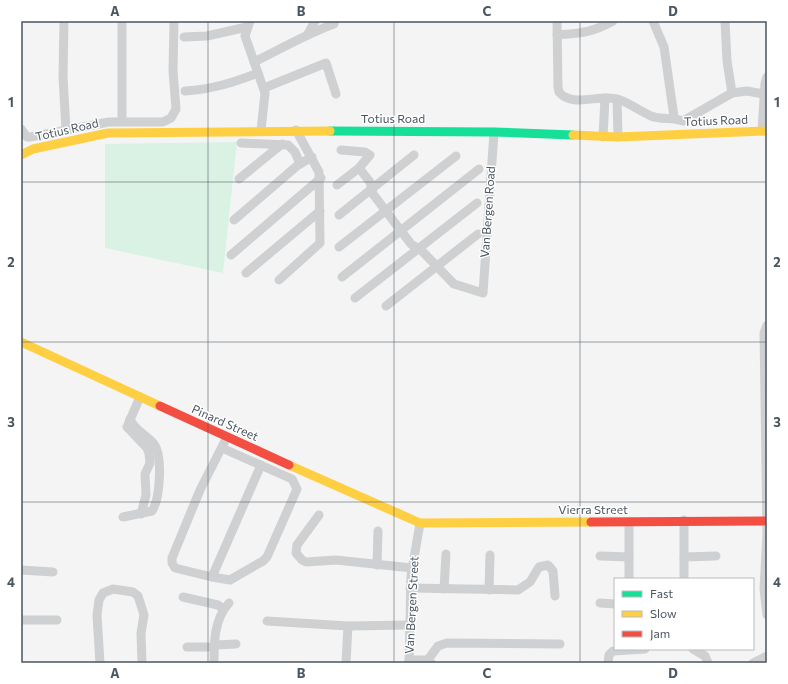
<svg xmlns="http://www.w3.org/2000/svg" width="788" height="684" viewBox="0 0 788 684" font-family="Commissioner,sans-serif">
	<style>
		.green { fill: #d9f2e3 }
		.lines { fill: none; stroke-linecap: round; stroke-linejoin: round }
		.street { stroke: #ced0d2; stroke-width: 9 }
		.fast { stroke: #16e098; stroke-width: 9 }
		.slow { stroke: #ffcf43; stroke-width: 9 }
		.jam { stroke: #f24e42; stroke-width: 9 }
		.grid { fill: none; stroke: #4a5661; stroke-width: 1; stroke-opacity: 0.55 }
		.labels { text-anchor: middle; stroke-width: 3; stroke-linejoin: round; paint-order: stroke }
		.street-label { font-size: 12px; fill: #4a5661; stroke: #fff }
		.neatline { fill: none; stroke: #4a5661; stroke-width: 1.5 }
		.grid-label { font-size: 13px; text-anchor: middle; font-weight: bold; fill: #4a5661 }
	</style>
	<rect width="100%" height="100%" fill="#f4f4f4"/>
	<path class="green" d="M237 142 223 273 105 248V144Z"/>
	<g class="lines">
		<g class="street">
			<path d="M64 21 63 77 66 130"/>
			<path d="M250 21 245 36 265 93 261 130"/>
			<path d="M557 21 558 87 559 92C570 106 593 97 609 98 624 98 637 110 651 116 661 120 672 117 683 121L732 93 747 91 764 94"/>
			<path d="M653 21 664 47 674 117"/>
			<path d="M725 21 727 61 732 93"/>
			<path d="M308 34 315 21"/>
			<path d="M557 35C581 33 591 33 613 21"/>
			<path d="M184 37 207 36 247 27"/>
			<path d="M254 62C281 49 306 34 334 24L335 21"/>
			<path d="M264 88 326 63 336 94"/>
			<path d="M185 91C213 89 232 83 258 73"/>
			<path d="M617 99 618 137"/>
			<path d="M122 121V21"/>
			<path d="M21 129 27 137H30L109 122H163L171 118 176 109 173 71 174 21"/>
			<path d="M762 131 765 83 767 77"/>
			<path d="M603 137 605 98"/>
			<path d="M241 143 288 145 295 152 300 164"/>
			<path d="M359 168 370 182 373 194 411 244 422 251 454 284 483 293 494 132"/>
			<path d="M239 179 282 144"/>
			<path d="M337 185 359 168 370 155 365 152 341 150"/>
			<path d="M339 215 414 155"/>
			<path d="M234 220 298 165 312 157"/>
			<path d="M339 247 456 156"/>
			<path d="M231 255 321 178"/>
			<path d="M246 273 320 211"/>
			<path d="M342 277 479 169"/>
			<path d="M279 280 320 243 319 172 296 130"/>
			<path d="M355 298 477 203"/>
			<path d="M386 306 478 234"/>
			<path d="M767 325 764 333 767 534 764 589 767 615"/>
			<path d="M140 397 127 427 147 448 149 453 150 463 145 474 146 495 141 514"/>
			<path d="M227 437 200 490 172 558V563L175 568 212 577 261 465"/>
			<path d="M319 515 297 545 296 553 302 560 306 562 336 560 412 568"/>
			<path d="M123 517 152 511C160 499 163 456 154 444 147 435 134 430 130 419"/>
			<path d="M684 520V579"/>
			<path d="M629 522V579"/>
			<path d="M600 556 629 557"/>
			<path d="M684 557 716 556"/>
			<path d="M377 565 378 531"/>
			<path d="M21 570 53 572"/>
			<path d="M212 577 230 580 263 561 267 557 297 489 292 479 222 448"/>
			<path d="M410 588 518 590 530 582 539 567 548 565 553 571 555 596"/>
			<path d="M444 589 446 554"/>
			<path d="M489 590 490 555"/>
			<path d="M183 597 218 605 223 609"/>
			<path d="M600 603 615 604"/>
			<path d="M21 620H57"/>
			<path d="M267 621 348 626 409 625"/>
			<path d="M215 645 236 644"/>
			<path d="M187 647H214"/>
			<path d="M693 649 705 656 708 663"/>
			<path d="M409 660H424L431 663"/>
			<path d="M427 661 438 646 447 643 560 644"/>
			<path d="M100 663 97 615 99 600 103 593 113 589 133 592 138 596 144 615 141 633 142 663"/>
			<path d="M214 663C214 642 214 619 229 603"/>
			<path d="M346 663 348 626"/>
			<path d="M409 663 411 576 420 523"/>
			<path d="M608 663 609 655 613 651 645 649"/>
			<path d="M753 663 767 656"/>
		</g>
		<path class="fast" d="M330 131 494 132 573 135"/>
		<g class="slow">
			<path d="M573 135 618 137 767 131"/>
			<path d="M21 155 33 149 108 133 330 131"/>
			<path d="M21 342 160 406"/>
			<path d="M289 465 420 523 591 522"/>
		</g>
		<g class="jam">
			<path d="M160 406 289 465"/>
			<path d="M591 522 767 521"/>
		</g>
	</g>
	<path class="grid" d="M208 21V663M394 21V663M580 21V663M21 182H767M21 342H767M21 502H767"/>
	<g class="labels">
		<g class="street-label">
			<text x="393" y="123">Totius Road</text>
			<text transform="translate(716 121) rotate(-2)" y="4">Totius Road</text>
			<text transform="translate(67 130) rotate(-13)" y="4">Totius Road</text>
			<text transform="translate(488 212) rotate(-86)" y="4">Van Bergen Road</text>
			<text transform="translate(225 423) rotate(24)" y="4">Pinard Street</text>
			<text x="593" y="514">Vierra Street</text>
			<text transform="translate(412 605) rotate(-87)" y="4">Van Bergen Street</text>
		</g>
	</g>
	<rect width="788" height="684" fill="none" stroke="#ffffff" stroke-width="44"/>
	<rect x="614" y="578" width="140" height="72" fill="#ffffff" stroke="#b7bbc0"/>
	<rect x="622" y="591" width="20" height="6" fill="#16e098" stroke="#b7bbc0"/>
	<text x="650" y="598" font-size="12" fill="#4a5661">Fast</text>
	<rect x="622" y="611" width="20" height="6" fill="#ffcf43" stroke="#b7bbc0"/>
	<text x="650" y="618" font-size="12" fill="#4a5661">Slow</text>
	<rect x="622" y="631" width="20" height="6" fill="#f24e42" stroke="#b7bbc0"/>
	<text x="650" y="638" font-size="12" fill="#4a5661">Jam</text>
	<rect x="22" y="22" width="744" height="640" class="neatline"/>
	<g class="grid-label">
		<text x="115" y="16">A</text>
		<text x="301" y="16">B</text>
		<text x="487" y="16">C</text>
		<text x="673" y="16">D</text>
		<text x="11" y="107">1</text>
		<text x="777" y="107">1</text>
		<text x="11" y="267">2</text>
		<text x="777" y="267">2</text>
		<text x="11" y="427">3</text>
		<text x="777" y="427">3</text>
		<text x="11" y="587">4</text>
		<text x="777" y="587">4</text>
		<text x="115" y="678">A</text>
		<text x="301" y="678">B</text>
		<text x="487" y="678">C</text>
		<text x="673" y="678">D</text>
	</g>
</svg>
